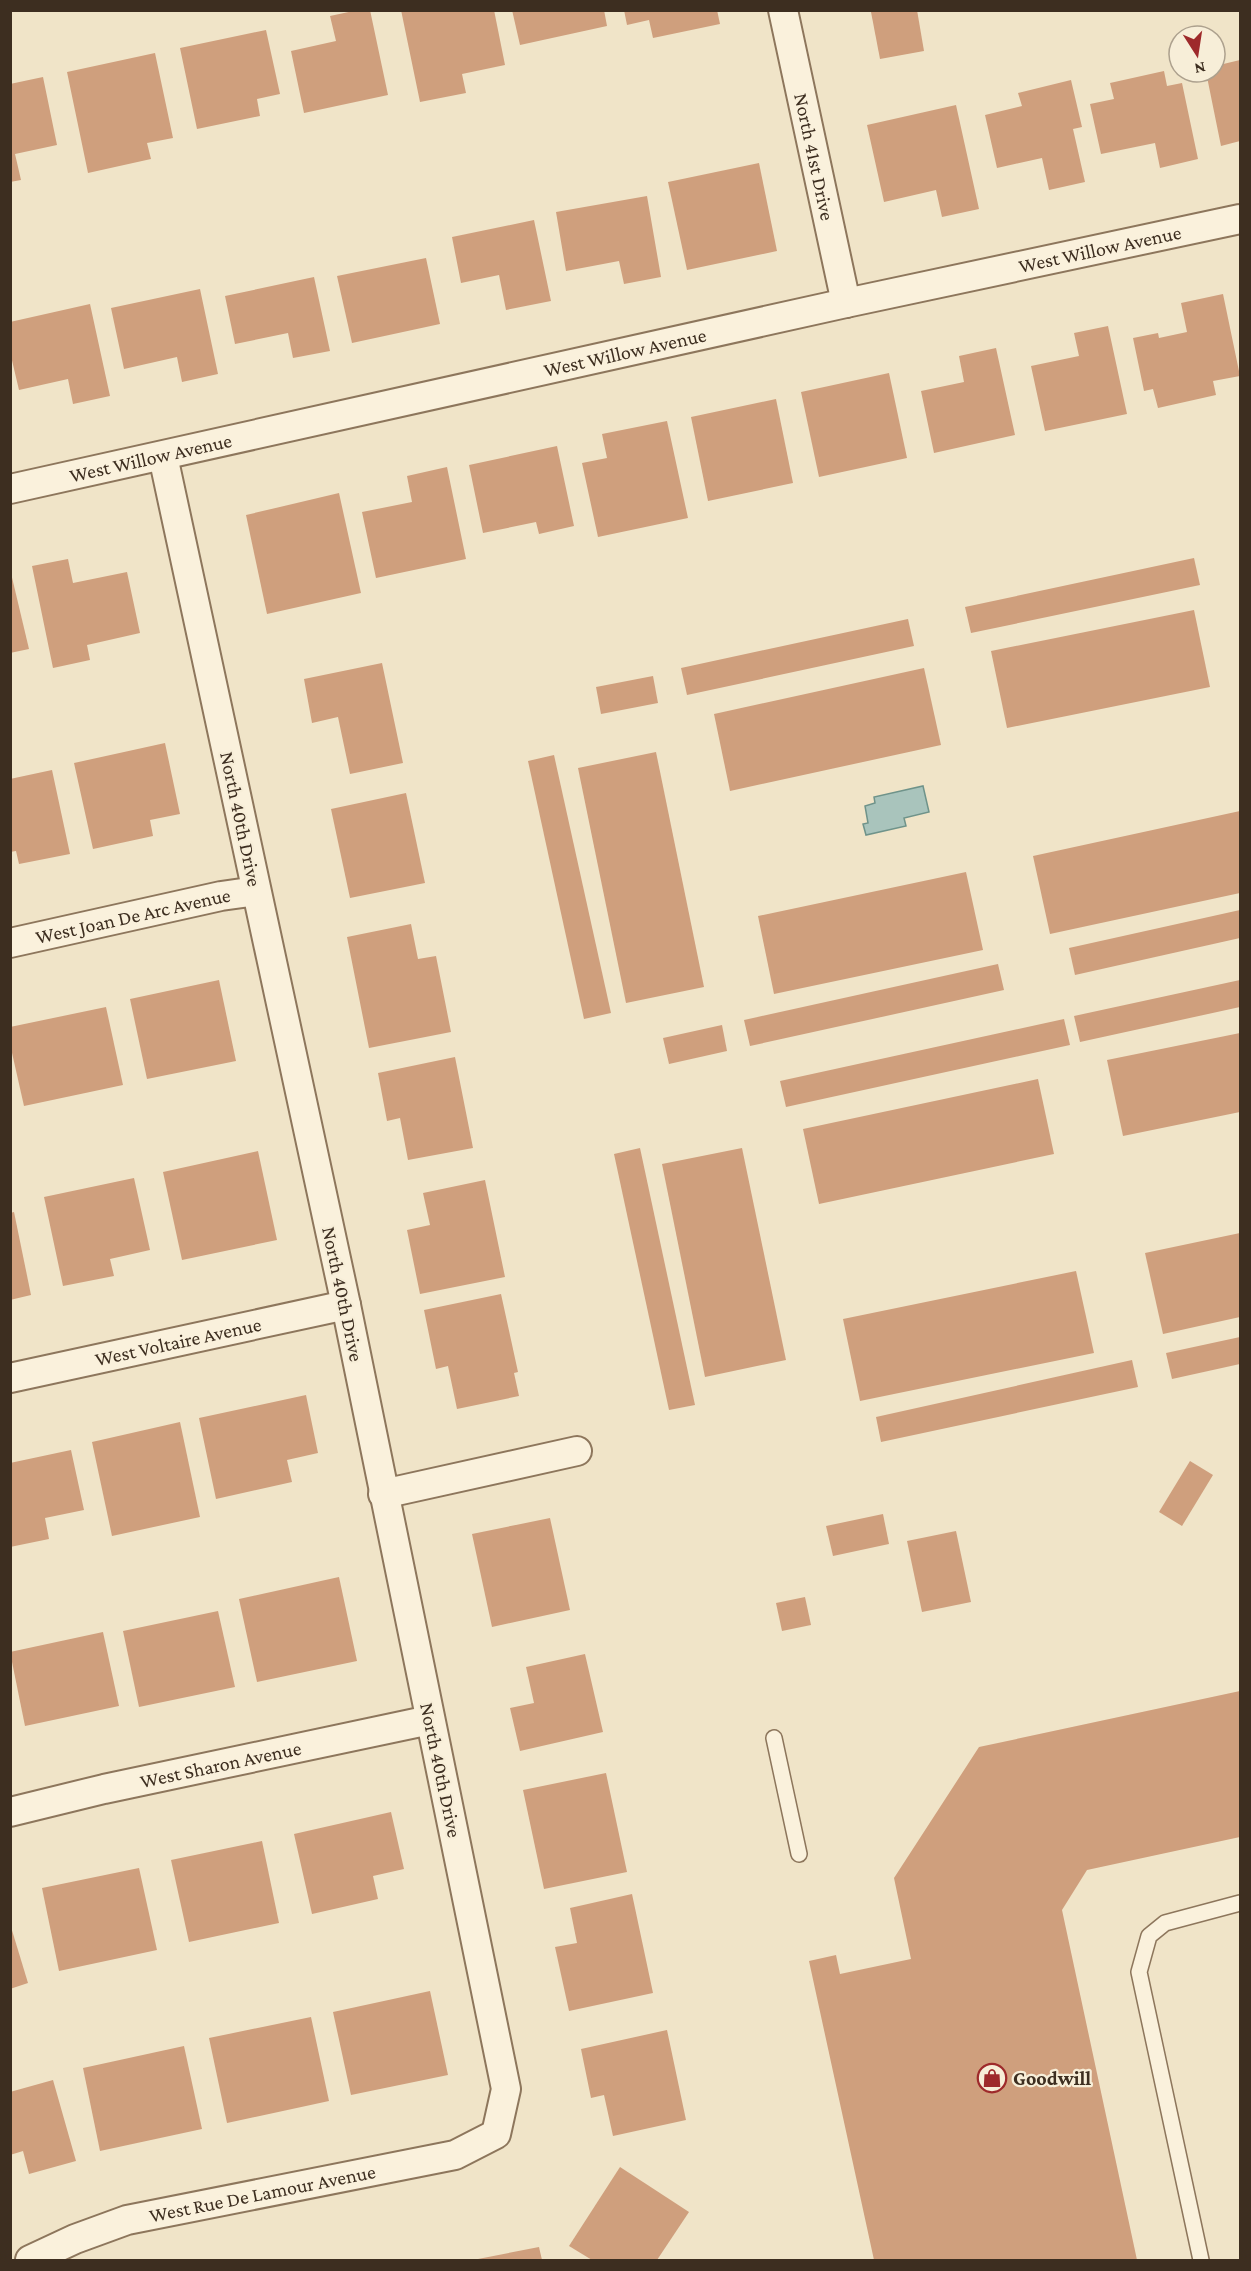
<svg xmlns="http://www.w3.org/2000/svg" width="1251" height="2271" viewBox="0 0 1251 2271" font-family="'Crimson Pro',serif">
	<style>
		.water { fill: #a9c4bc; stroke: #6f938a; stroke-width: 1.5 }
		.building { fill: #cf9f7d }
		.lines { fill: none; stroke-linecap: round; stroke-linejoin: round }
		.service-casing { stroke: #8d765c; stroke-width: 18 }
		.minor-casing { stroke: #8d765c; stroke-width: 32 }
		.service { stroke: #faf1dc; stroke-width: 15 }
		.minor { stroke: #faf1dc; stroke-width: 28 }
		.labels { text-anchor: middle; stroke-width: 4.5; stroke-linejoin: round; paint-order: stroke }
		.street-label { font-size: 20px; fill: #3d2e20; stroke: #f7eed8 }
		.poi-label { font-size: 20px; font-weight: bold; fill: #3d2e20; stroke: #f7eed8; text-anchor: start }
	</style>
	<rect width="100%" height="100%" fill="#f0e4c8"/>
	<path class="water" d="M923 786 929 812 904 818 906 826 866 835 863 824 868 823 865 806 875 803 874 797Z"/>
	<g class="building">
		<path d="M358 10H370L388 95 304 113 291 51 336 41 330 16Z"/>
		<path d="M401 10H494L505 65 462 74 466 93 420 102Z"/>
		<path d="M512 10H604L607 26 520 45Z"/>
		<path d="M624 10H717L720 24 653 38 649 20 627 25Z"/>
		<path d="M881 10H917L924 51 880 59 871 12Z"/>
		<path d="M266 30 280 94 257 99 260 116 197 129 180 48Z"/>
		<path d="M155 53 173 138 147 143 151 159 88 173 67 72Z"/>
		<path d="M1240 60V141L1221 146 1206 72H1215V66Z"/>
		<path d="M1164 71 1167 86 1182 83 1198 159 1160 168 1155 143 1101 154 1090 104 1114 99 1110 83Z"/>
		<path d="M43 77 57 145 15 154 21 180 10 182V84Z"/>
		<path d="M1071 80 1082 127 1073 129 1085 182 1049 190 1042 158 997 168 985 115 1022 106 1018 93Z"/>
		<path d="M956 105 979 209 942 217 936 190 884 202 867 125Z"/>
		<path d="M759 163 777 251 687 270 668 182Z"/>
		<path d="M647 196 661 277 624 284 619 261 566 271 556 212Z"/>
		<path d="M534 220 551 301 506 310 499 275 461 283 452 237Z"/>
		<path d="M426 258 440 324 352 343 337 276Z"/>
		<path d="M314 277 330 351 293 358 288 333 235 344 225 296Z"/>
		<path d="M200 289 218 374 182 382 177 357 124 369 111 308Z"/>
		<path d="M1223 294 1240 376 1213 381 1216 395 1158 408 1153 389 1144 391 1133 338 1158 333 1159 338 1187 332 1181 303Z"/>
		<path d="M90 304 110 396 73 404 68 379 19 390 10 352V322Z"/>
		<path d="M1108 326 1127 414 1045 431 1031 366 1079 356 1074 333Z"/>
		<path d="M996 348 1015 435 934 453 921 391 964 382 959 356Z"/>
		<path d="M889 373 907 458 819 477 801 392Z"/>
		<path d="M776 399 793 483 708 501 691 417Z"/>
		<path d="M667 421 688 518 598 537 582 463 607 458 602 434Z"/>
		<path d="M557 446 574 526 539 534 536 522 483 533 469 465Z"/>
		<path d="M447 467 466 559 376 578 362 512 412 502 407 476Z"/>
		<path d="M339 493 361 593 267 614 246 515Z"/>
		<path d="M1194 558 1200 585 971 633 965 607Z"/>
		<path d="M68 559 73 583 127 572 140 633 87 645 90 660 53 668 32 566Z"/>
		<path d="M10 569 29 649 10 653Z"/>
		<path d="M1194 610 1210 687 1007 728 991 651Z"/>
		<path d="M908 619 914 646 687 695 681 668Z"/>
		<path d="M382 663 403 763 350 774 338 717 312 723 304 679Z"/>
		<path d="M924 668 941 745 730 791 714 714Z"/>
		<path d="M653 676 658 703 601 714 596 687Z"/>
		<path d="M165 743 180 814 150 820 153 836 93 849 74 763Z"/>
		<path d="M656 752 704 987 626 1003 578 768Z"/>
		<path d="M554 755 611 1013 584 1019 528 761Z"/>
		<path d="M52 770 70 854 19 864 16 851 10 852V779Z"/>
		<path d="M406 793 425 883 350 898 331 809Z"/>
		<path d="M1240 811V893L1050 934 1033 856Z"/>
		<path d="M966 872 983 950 774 994 758 916Z"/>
		<path d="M1240 910V938L1075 975 1069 948Z"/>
		<path d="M411 924 418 959 436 956 451 1032 369 1048 347 937Z"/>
		<path d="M998 964 1004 990 750 1046 744 1020Z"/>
		<path d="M219 980 236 1061 147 1079 130 999Z"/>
		<path d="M1240 980V1007L1080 1042 1074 1016Z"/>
		<path d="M106 1007 123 1085 24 1106 10 1044V1027Z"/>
		<path d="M1064 1019 1070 1045 786 1107 780 1081Z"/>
		<path d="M722 1025 727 1051 669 1064 663 1038Z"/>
		<path d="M1240 1033V1112L1123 1136 1107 1060Z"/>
		<path d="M455 1057 473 1148 408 1160 400 1118 387 1121 378 1073Z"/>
		<path d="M1038 1079 1054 1154 819 1204 803 1129Z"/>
		<path d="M640 1148 695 1405 669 1410 614 1154Z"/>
		<path d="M742 1148 786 1360 705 1377 662 1164Z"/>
		<path d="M258 1151 277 1240 182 1260 163 1172Z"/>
		<path d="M134 1178 150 1250 110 1259 114 1276 63 1286 44 1197Z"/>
		<path d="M485 1180 505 1277 420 1294 407 1230 430 1225 423 1193Z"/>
		<path d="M14 1212 31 1295 10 1300V1213Z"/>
		<path d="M1240 1233V1317L1163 1334 1145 1253Z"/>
		<path d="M1076 1271 1094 1353 860 1401 843 1319Z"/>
		<path d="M501 1294 518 1372 514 1373 519 1396 457 1409 448 1366 436 1369 424 1310Z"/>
		<path d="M1240 1337V1364L1172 1379 1166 1353Z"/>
		<path d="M1132 1360 1138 1387 881 1442 876 1417Z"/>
		<path d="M306 1395 318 1453 287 1460 292 1482 216 1499 199 1418Z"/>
		<path d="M180 1422 200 1517 112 1536 92 1442Z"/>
		<path d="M71 1450 84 1510 45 1518 49 1539 10 1547V1463Z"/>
		<path d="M1190 1461 1213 1475 1182 1526 1159 1512Z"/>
		<path d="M883 1514 889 1544 833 1556 826 1526Z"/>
		<path d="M550 1518 570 1610 492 1627 472 1534Z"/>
		<path d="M956 1531 971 1602 922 1612 907 1541Z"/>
		<path d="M339 1577 357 1661 257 1682 239 1599Z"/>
		<path d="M805 1597 811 1625 782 1631 776 1603Z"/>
		<path d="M218 1611 235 1687 139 1707 123 1631Z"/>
		<path d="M103 1632 119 1706 25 1726 10 1652Z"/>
		<path d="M585 1654 603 1732 520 1751 510 1708 534 1703 526 1667Z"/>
		<path d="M1240 1691V1837L1087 1870 1062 1910 1137 2260H874L809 1961 836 1955 840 1974 911 1959 894 1878 979 1747Z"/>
		<path d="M606 1773 627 1872 544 1889 523 1790Z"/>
		<path d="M391 1812 404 1869 373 1876 378 1899 312 1914 294 1834Z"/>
		<path d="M262 1841 279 1923 189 1942 171 1860Z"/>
		<path d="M139 1868 157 1950 59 1971 42 1888Z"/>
		<path d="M632 1894 653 1993 569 2011 555 1947 577 1943 570 1908Z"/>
		<path d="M11 1927 28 1983 10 1989V1928Z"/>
		<path d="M430 1991 448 2075 351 2095 333 2012Z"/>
		<path d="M311 2017 329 2101 227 2123 209 2038Z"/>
		<path d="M667 2030 686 2120 613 2136 604 2095 591 2098 581 2049Z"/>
		<path d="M184 2046 202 2129 100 2151 83 2068Z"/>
		<path d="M53 2080 76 2161 29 2174 23 2151 10 2155V2092Z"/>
		<path d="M620 2167 689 2212 657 2260H592L569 2246Z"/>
		<path d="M539 2247 542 2260H478V2259Z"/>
	</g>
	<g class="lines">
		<g class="service-casing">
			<g id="service">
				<path d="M774 1738 799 1854"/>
				<path d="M1201 2260 1139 1972 1149 1936 1165 1923 1240 1903"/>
			</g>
		</g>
		<g class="minor-casing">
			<g id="minor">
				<path id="s1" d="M783 10 846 303"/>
				<path id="s2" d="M10 489 846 303 1240 219"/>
				<path id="s3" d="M10 943 221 896 256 891"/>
				<path id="s4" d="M10 1378 346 1305"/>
				<path d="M383 1494 577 1451"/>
				<path id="s5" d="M10 1812 104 1789 430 1720"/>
				<path id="s6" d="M30 2260 75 2239 127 2220 455 2155 496 2134 506 2089 346 1305 163 456"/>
			</g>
		</g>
		<use href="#service" class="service"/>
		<use href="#minor" class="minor"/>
	</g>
	<defs>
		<g id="shop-ring" transform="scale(1.5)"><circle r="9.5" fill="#f7eed8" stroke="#9e2a2b" stroke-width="1.5"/><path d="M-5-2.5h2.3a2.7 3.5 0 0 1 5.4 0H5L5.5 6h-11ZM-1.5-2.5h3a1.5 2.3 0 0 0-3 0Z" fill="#9e2a2b"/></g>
	</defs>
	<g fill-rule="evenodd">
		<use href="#shop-ring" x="992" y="2078"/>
	</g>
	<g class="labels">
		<g class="street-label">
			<text dy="7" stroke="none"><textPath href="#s1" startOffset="150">North 41st Drive</textPath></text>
			<text dy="7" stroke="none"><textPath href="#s2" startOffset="1116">West Willow Avenue</textPath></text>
			<text dy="7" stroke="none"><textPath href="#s2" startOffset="630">West Willow Avenue</textPath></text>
			<text dy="7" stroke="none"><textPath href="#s2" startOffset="144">West Willow Avenue</textPath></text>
			<text transform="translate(241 819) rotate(78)" y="7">North 40th Drive</text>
			<text dy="7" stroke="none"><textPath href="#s3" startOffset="126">West Joan De Arc Avenue</textPath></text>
			<text transform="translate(343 1294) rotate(78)" y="7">North 40th Drive</text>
			<text dy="7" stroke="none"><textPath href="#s4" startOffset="172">West Voltaire Avenue</textPath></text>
			<text dy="7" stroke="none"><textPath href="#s5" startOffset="216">West Sharon Avenue</textPath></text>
			<text transform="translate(441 1770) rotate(78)" y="7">North 40th Drive</text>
			<text dy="7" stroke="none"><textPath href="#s6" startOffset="243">West Rue De Lamour Avenue</textPath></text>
		</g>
		<g class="poi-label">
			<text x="1013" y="2085">Goodwill</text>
		</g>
	</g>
	<rect width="1251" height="2271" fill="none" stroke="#3d2e20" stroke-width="24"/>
	<g transform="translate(1197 54) rotate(168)"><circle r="28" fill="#f7eed8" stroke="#ada18e" stroke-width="1.5"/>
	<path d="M0-4.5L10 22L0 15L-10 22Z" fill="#9e2a2b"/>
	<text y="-9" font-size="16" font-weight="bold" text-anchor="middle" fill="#3d2e20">N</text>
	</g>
</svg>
